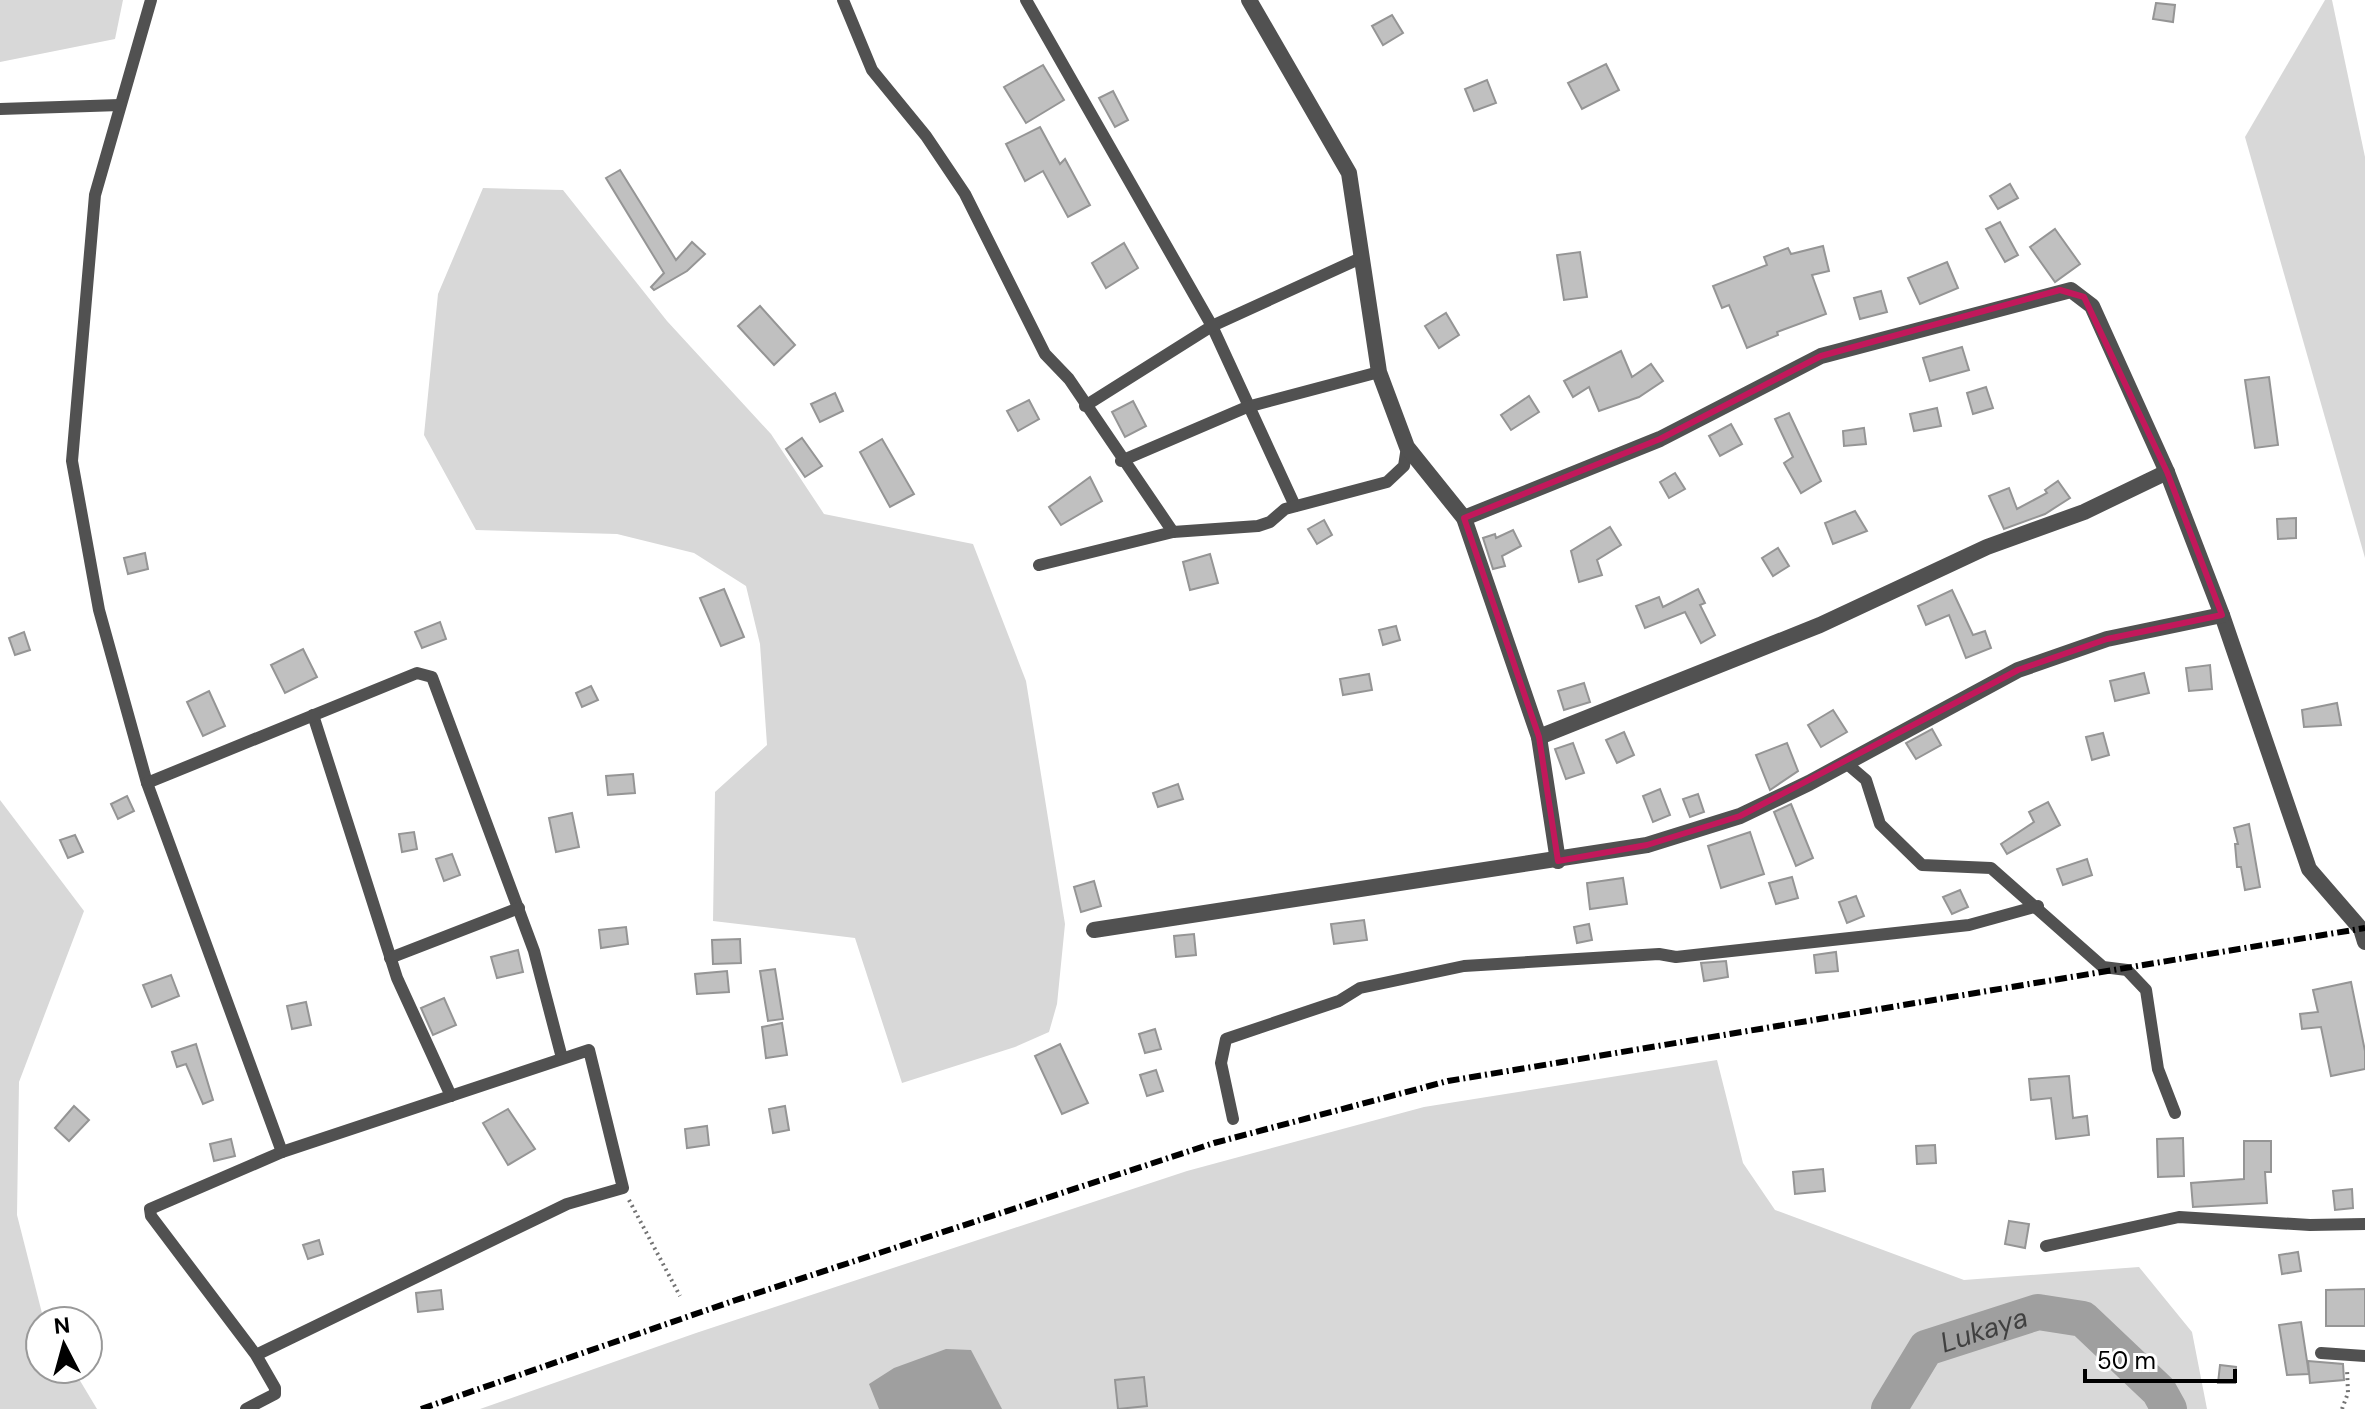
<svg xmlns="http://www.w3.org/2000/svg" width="2365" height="1409" viewBox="0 0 2365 1409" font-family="'DM Sans',sans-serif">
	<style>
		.green { fill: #d8d8d8 }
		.water { fill: #9f9f9f }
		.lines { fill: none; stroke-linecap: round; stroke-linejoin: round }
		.river { stroke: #9f9f9f; stroke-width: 36 }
		.building { fill: #c0c0c0; stroke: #959595; stroke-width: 2 }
		.path { stroke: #737373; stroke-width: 4; stroke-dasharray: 2 4; stroke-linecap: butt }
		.service { stroke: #515151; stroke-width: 12 }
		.minor { stroke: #515151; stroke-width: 16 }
		.rail { stroke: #000; stroke-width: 6; stroke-dasharray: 12 4 2 4; stroke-linecap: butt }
		.marked { fill: none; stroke: #c2185b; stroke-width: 6; stroke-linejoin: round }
		.labels { text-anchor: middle; stroke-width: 8; stroke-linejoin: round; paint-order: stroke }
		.water-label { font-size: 28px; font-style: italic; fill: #404040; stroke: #fff }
	</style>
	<rect width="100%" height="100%" fill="#fff"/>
	<g class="green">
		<path d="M0 0H123L115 39 0 62Z"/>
		<path d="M2325 0H2332L2365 157V558L2245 137Z"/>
		<path d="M483 188 563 190 667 321 771 434 824 514 973 544 1026 681 1065 924 1057 1004 1049 1032 1015 1047 902 1083 855 938 713 921 715 792 767 745 760 644 746 586 694 553 617 534 476 530 424 435 438 294Z"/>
		<path d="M0 800 84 911 19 1082 17 1215 44 1321H40V1369H73L97 1409H0Z"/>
		<path d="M1717 1060 1743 1163 1775 1210 1964 1280 2139 1267 2192 1332 2207 1409H480L696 1333 1187 1171 1424 1107Z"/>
	</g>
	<path class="water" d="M946 1349 971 1350 1002 1409H879L869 1384 894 1368Z"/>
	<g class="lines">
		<path class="river" id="s1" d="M1889 1409 1926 1348 2038 1312 2083 1319 2159 1391 2169 1409"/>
	</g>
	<g class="building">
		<path d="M2156 3 2175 5 2173 22 2153 19Z"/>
		<path d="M1392 15 1403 33 1383 45 1372 26Z"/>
		<path d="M1606 64 1619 90 1582 109 1568 83Z"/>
		<path d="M1043 65 1064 100 1026 123 1004 87Z"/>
		<path d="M1487 80 1496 103 1474 111 1465 89Z"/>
		<path d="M1113 91 1128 120 1115 127 1099 98Z"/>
		<path d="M1040 127 1060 164 1065 159 1090 205 1068 217 1043 171 1025 181 1006 144Z"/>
		<path d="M620 170 676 260 692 242 705 254 687 271 654 290 651 287 664 273 606 178Z"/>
		<path d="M2010 184 2018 198 1998 209 1990 196Z"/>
		<path d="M2000 222 2018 255 2005 262 1986 229Z"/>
		<path d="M2055 229 2080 264 2055 282 2030 247Z"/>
		<path d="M1124 243 1138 268 1106 288 1092 263Z"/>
		<path d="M1823 246 1829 271 1812 275 1826 314 1777 332 1778 335 1747 348 1729 305 1722 308 1713 286 1767 265 1764 257 1788 248 1791 254Z"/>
		<path d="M1580 252 1587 297 1564 300 1557 255Z"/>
		<path d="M1947 262 1958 288 1920 304 1908 278Z"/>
		<path d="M1881 291 1887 312 1860 319 1854 298Z"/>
		<path d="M760 306 795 345 774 365 738 326Z"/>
		<path d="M1446 313 1459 335 1439 348 1425 326Z"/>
		<path d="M1962 347 1969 370 1930 381 1923 358Z"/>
		<path d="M1621 351 1632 377 1651 364 1663 381 1639 397 1599 411 1589 387 1573 397 1564 381Z"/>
		<path d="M2269 377 2278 445 2255 448 2245 380Z"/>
		<path d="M1986 387 1993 408 1973 414 1967 393Z"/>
		<path d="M835 393 843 411 820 422 811 404Z"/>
		<path d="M1529 396 1539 412 1511 430 1501 415Z"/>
		<path d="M1029 400 1039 419 1018 431 1007 411Z"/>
		<path d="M1133 401 1146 426 1125 437 1112 412Z"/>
		<path d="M1937 408 1941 426 1914 431 1910 414Z"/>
		<path d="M1789 413 1821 481 1801 493 1784 463 1793 457 1775 419Z"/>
		<path d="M1731 424 1742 444 1720 456 1709 436Z"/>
		<path d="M1864 428 1866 444 1844 446 1843 431Z"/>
		<path d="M802 438 822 466 805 477 786 449Z"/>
		<path d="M882 439 914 494 890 507 860 452Z"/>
		<path d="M1675 473 1685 489 1669 498 1660 482Z"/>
		<path d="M1090 477 1102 501 1061 525 1049 507Z"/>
		<path d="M2058 481 2070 498 2045 514 2004 529 1989 496 2009 488 2017 509 2047 493 2045 490Z"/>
		<path d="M1855 511 1867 531 1833 544 1825 523Z"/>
		<path d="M2296 518V538L2278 539 2277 519Z"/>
		<path d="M1324 520 1332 535 1317 544 1308 529Z"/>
		<path d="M1610 527 1621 545 1597 560 1602 575 1579 582 1571 551Z"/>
		<path d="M1513 530 1521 546 1502 556 1505 566 1493 569 1483 538 1495 534 1496 538Z"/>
		<path d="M1778 548 1789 566 1773 576 1762 558Z"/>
		<path d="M145 553 148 569 128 574 124 558Z"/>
		<path d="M1210 554 1218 583 1190 590 1183 562Z"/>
		<path d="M724 589 744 637 721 646 700 598Z"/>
		<path d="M1698 589 1705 603 1700 605 1715 635 1701 643 1685 612 1645 628 1636 606 1659 597 1663 607Z"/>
		<path d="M1952 590 1973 635 1985 631 1991 648 1966 658 1949 615 1926 625 1918 606Z"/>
		<path d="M440 622 446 639 422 648 415 632Z"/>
		<path d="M1396 626 1400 640 1383 645 1379 630Z"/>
		<path d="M24 632 30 650 15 655 9 638Z"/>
		<path d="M303 649 317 677 285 693 271 665Z"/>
		<path d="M2210 665 2212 689 2189 691 2186 668Z"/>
		<path d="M2144 673 2149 693 2115 701 2110 681Z"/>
		<path d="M1369 674 1372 690 1343 695 1340 679Z"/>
		<path d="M1584 683 1590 702 1564 710 1558 691Z"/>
		<path d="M591 686 598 700 582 707 576 693Z"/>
		<path d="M209 691 225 726 203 736 187 702Z"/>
		<path d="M2337 703 2341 725 2304 727 2302 710Z"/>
		<path d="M1833 710 1847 732 1821 747 1808 725Z"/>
		<path d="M1932 729 1941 745 1916 759 1906 743Z"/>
		<path d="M1624 732 1634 755 1617 763 1606 740Z"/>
		<path d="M2103 733 2109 755 2092 760 2086 737Z"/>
		<path d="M1573 743 1584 773 1566 779 1555 749Z"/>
		<path d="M1787 743 1798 771 1770 790 1756 755Z"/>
		<path d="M633 774 635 793 608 795 606 776Z"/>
		<path d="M1178 784 1183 799 1158 807 1153 793Z"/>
		<path d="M1660 789 1670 815 1653 822 1643 796Z"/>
		<path d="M1698 794 1704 812 1690 817 1683 799Z"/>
		<path d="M127 796 134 811 118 819 111 804Z"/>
		<path d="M2048 802 2060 825 2007 854 2001 844 2034 822 2029 812Z"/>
		<path d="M1791 804 1813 858 1796 866 1774 812Z"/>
		<path d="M572 813 579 847 556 852 549 818Z"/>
		<path d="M2249 824 2260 887 2245 890 2241 867H2237L2235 844H2238L2234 828Z"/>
		<path d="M414 832 417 849 402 852 399 834Z"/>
		<path d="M1750 832 1764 874 1721 888 1708 846Z"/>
		<path d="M75 835 83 852 68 858 60 840Z"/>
		<path d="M452 854 460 875 444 881 436 859Z"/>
		<path d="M2087 859 2092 875 2063 885 2057 869Z"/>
		<path d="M1792 877 1798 898 1776 904 1769 883Z"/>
		<path d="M1623 878 1627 904 1590 909 1587 883Z"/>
		<path d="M1094 881 1101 906 1081 912 1074 887Z"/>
		<path d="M1960 890 1968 907 1952 914 1943 897Z"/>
		<path d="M1856 896 1864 916 1847 923 1839 902Z"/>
		<path d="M1364 920 1367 940 1334 944 1331 924Z"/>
		<path d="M1589 924 1592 940 1577 943 1574 927Z"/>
		<path d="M626 927 628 944 601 948 599 930Z"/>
		<path d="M1194 934 1196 955 1176 957 1174 936Z"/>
		<path d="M740 939 741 963 713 964 712 940Z"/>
		<path d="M518 950 523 972 497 978 491 957Z"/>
		<path d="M1836 952 1838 971 1816 973 1814 955Z"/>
		<path d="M1726 961 1728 977 1704 981 1701 963Z"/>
		<path d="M775 969 783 1019 768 1021 760 971Z"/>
		<path d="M727 971 729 992 697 994 695 974Z"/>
		<path d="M171 975 179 996 152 1007 143 985Z"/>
		<path d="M2351 982 2365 1051V1069L2331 1076 2321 1027 2302 1029 2300 1014 2318 1012 2313 990Z"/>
		<path d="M444 998 456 1025 433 1035 421 1008Z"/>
		<path d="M306 1002 311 1025 292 1029 287 1006Z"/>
		<path d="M782 1023 787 1055 766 1058 762 1027Z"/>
		<path d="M1155 1029 1161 1049 1145 1053 1139 1034Z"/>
		<path d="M196 1044 213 1100 203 1104 186 1064 177 1067 172 1052Z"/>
		<path d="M1060 1044 1088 1103 1062 1114 1035 1056Z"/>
		<path d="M1156 1070 1163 1091 1147 1096 1140 1075Z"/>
		<path d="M2069 1076 2073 1118 2087 1116 2089 1135 2056 1139 2051 1098 2031 1100 2029 1079Z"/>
		<path d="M74 1106 89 1120 69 1141 55 1128Z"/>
		<path d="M785 1106 789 1130 773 1133 769 1109Z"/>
		<path d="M508 1109 535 1149 508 1165 483 1123Z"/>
		<path d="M707 1126 709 1145 687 1148 685 1129Z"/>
		<path d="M2183 1138 2184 1176 2158 1177 2157 1139Z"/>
		<path d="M231 1139 235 1156 214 1161 210 1144Z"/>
		<path d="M2244 1141H2271V1172H2265L2267 1203 2193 1207 2191 1183 2244 1179Z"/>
		<path d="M1935 1145 1936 1163 1917 1164 1916 1146Z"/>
		<path d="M1823 1169 1825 1191 1795 1194 1793 1172Z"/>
		<path d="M2352 1189 2353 1208 2335 1210 2333 1191Z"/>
		<path d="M2009 1221 2029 1224 2025 1248 2005 1244Z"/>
		<path d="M319 1240 323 1254 308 1259 303 1245Z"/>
		<path d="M2298 1252 2301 1271 2282 1274 2279 1255Z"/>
		<path d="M2365 1289V1326H2326V1290Z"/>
		<path d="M441 1290 443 1309 418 1312 416 1293Z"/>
		<path d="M2301 1322 2309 1374 2287 1375 2279 1325Z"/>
		<path d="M2308 1361 2343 1364 2344 1380 2310 1383Z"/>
		<path d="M2220 1365 2236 1367 2235 1383H2218Z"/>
		<path d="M1144 1377 1147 1406 1118 1409 1115 1380Z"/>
	</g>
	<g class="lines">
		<g class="path">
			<path d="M629 1200 680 1296"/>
			<path d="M2342 1409 2348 1393 2347 1369"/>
		</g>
		<g class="service">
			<path d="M151 0 95 195 72 461 99 610 147 783 282 1152"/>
			<path d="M843 0 872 70 926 136 965 194 1045 354 1069 379 1173 532"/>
			<path d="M1026 0 1212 326 1295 506"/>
			<path d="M0 109 120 105"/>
			<path d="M1085 406 1212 326 1363 257"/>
			<path d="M1121 461 1247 407 1379 372"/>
			<path d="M1039 565 1173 532 1258 526 1270 522 1285 509 1387 482 1404 466 1407 447"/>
			<path d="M313 715 397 978 451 1096"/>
			<path d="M1846 763 1866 780 1880 824 1922 865 1991 868 2103 967 2127 970 2146 990 2158 1069 2175 1113"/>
			<path d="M147 783 417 673 432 677 534 951 562 1058"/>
			<path d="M390 958 519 908"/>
			<path d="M1233 1119 1221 1063 1226 1039 1339 1001 1360 988 1464 966 1659 954 1676 957 1969 925 2038 906"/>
			<path d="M2046 1246 2179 1217 2310 1225 2365 1224"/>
			<path d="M2321 1353 2365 1356"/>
			<path d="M246 1409 275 1394V1388L256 1355 151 1216 150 1209 282 1152 589 1050 623 1188 567 1204 256 1355"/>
		</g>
		<g class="minor">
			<path d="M1249 0 1349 173 1379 372 1407 447 1464 518 1539 737 1558 861"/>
			<path d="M1464 518 1660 439 1821 356 2071 290 2092 306 2167 472 2222 615 2309 869 2361 929 2365 942"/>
			<path d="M1539 737 1820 625 1987 547 2084 512 2167 472"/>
			<path d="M1094 930 1647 845 1740 816 1809 783 2018 670 2107 639 2222 615"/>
		</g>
		<path class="rail" d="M421 1409 733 1301 1214 1143 1448 1081 2365 928"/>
	</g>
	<path class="marked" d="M2060 290 2084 297 2167 472 2222 615 2107 639 2018 670 1740 816 1647 845 1558 861 1539 737 1464 518 1660 439 1821 356Z"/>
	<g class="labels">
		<g class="water-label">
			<text dy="10" stroke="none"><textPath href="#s1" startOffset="132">Lukaya</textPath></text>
		</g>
	</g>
	<g transform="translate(64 1345) rotate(354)"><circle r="38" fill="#ffffff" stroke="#999999" stroke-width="2"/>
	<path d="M0-6L14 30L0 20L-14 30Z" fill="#000000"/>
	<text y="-12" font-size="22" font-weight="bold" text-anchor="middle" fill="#000000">N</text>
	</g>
	<path d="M2085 1369v12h150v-12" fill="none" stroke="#000000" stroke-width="4"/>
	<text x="2097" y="1369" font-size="24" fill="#000000" stroke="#ffffff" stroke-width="6" paint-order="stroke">50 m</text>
</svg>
